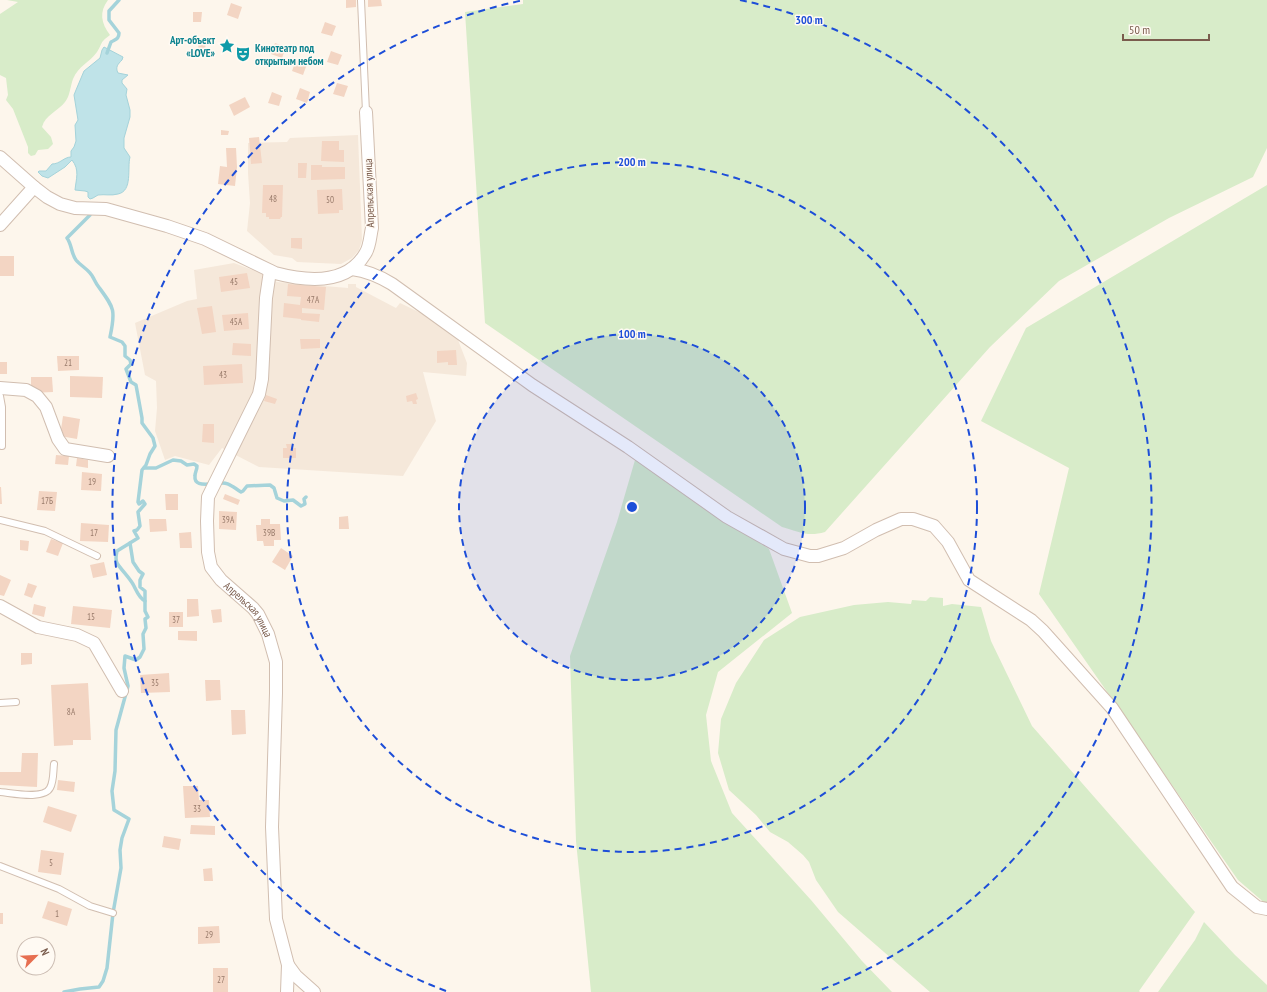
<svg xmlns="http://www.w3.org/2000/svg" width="1267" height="992" viewBox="0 0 1267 992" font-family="'PT Sans Narrow',sans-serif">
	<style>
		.residential { fill: #f5e8da }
		.green { fill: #d8ecc9 }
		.water { fill: #bfe3e8; stroke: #a5d3da }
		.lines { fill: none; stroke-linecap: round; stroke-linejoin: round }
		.stream { stroke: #a5d3da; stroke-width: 3.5 }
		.building { fill: #f3d5c3 }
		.service-casing { stroke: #d1beb0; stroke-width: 8 }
		.minor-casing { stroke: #d1beb0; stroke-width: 14 }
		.service { stroke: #fff; stroke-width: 6 }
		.minor { stroke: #fff; stroke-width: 12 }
		.ring { fill: none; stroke: #1d4ed8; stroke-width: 2; stroke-dasharray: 7 5 }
		.labels { text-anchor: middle; stroke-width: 3; stroke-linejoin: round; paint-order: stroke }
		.number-label { font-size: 9px; fill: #987a6a }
		.culture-label { font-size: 11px; font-weight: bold; fill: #0d838f; stroke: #fffaf3; text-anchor: end }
		.street-label { font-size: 11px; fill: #7a5c4d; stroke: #fffaf3 }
		.centre { fill: #1d4ed8; stroke: #fffaf3; stroke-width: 2 }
		.ring-label { font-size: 12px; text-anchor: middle; font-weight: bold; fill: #1d4ed8; stroke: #fffaf3; stroke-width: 3; stroke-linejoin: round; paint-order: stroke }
	</style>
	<rect width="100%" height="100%" fill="#fdf6ec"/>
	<g class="residential">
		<path d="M358 135 362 240 359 250 352 258 341 264 297 262 292 258 274 255 247 231 250 203 248 173V143L287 142 290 138Z"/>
		<path d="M234 263 258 272 277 282 348 288V284H356V287L396 308 400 303 425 315 458 340 467 363 466 376 423 372 436 421 403 476 259 467 222 448 209 465 175 456 165 460 155 431 157 408 156 381 145 375 135 323 187 301 197 299 194 270Z"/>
	</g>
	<g class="green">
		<path d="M7 0H108C99 12 101 23 110 35 99 43 103 43 97 52 89 63 79 65 73 79 70 87 70 96 65 102 58 111 45 115 42 127L51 137 53 144 48 149 38 150 35 155 31 156 28 153V147L13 109 6 100 8 95 6 78 0 75V14L18 2Z"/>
		<path d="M523 0H1267V148L1253 177 1169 218 1059 281 990 347 825 532C808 537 799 532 782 527L485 323 465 12 523 4Z"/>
		<path d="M1267 185V905L1238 880 1039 594 1069 468 981 421 1026 328Z"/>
		<path d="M635 460 769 549 792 613 718 672 706 715 711 761 732 813 811 900 862 961 892 992H591L576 841 570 656 617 522Z"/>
		<path d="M930 597 943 598V606L952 604 981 607 991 641 1032 726 1195 912 1139 991 1140 992H930L838 912 816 880 809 862 803 855 788 842 770 832 756 815 729 790 718 753 721 719 736 683 764 640 800 617 854 605 888 602 911 604 912 600 926 601Z"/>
		<path d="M1204 922 1235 955 1267 985V992H1158L1195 940Z"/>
	</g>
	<path class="water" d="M104 47 123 57 122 60C118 64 115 67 118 73L128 75 122 80V83L127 89 126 95 130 110V117L124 138V148L130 157C127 168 133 191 118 194 111 196 105 194 98 195L93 198 90 199 88 197V192L85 191 75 190C76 179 80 170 72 160L65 167 48 178 42 176 38 172 39 171H46L52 164C60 164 64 157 71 157V151L74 147 76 141 75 125 78 120 74 95 76 90 84 71 100 58 102 50Z"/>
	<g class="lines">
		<g class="stream">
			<path d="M107 53 111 42C116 39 119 39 119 33L109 20V11L119 0"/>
			<path d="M90 215 67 238C72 245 71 253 76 260 80 265 86 268 90 273 93 276 95 282 98 286 114 308 116 309 110 337L122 342 125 346V356L130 360 131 364 126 369 131 382 136 385 142 418V423L153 438 155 446 150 454 146 465 142 470 138 502 139 504 143 501 145 504 138 512 140 526 137 530 134 531 138 538 130 543 133 562 139 571 143 574 140 580V587L145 591V601"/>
			<path d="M144 468H156L173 460 181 461 187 465 194 464 197 466C197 470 195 472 195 476 194 486 205 484 211 484"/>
			<path d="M218 484C227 480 234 488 241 492L243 491 247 486 270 485 274 488 277 498 284 501 293 500 301 506 305 504 304 499 306 497"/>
			<path d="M64 992 80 989 99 987 103 981 107 968 113 913 121 868 120 850 122 838 129 819 114 810 112 791 115 771 116 730 128 686 124 668 125 656 136 660 140 657 144 649 143 634 146 628 145 619 148 617 145 611V601C139 598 137 592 134 586 130 578 122 571 117 563 115 559 116 555 117 551L130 543"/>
		</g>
	</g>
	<g class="building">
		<path d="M346 0H356V7L346 8Z"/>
		<path d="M368 0H381L382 6 368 7Z"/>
		<path d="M231 3 242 7 238 19 227 15Z"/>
		<path d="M193 12H202L201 22H193Z"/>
		<path d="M325 22 336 26 332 36 321 33Z"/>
		<path d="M205 41 206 54 199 55 198 42Z"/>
		<path d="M275 43 286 47 282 58 271 54Z"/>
		<path d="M331 51 342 55 338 65 327 62Z"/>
		<path d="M296 60 307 64 303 75 292 71Z"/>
		<path d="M337 83 348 86 344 97 333 94Z"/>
		<path d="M300 88 310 92 307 103 296 99Z"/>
		<path d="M272 92 282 96 279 106 268 103Z"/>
		<path d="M245 97 250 107 234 116 229 105Z"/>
		<path d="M221 130 229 131 228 135H221Z"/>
		<path d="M259 137 262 163 251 164 249 138Z"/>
		<path d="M322 141H339V150H344V162L321 161Z"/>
		<path d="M226 148H236L237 167 235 186 218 184 220 166 227 167Z"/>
		<path d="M298 163H307L306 178H298Z"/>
		<path d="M311 165H322V167H345V179L311 180Z"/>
		<path d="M263 185H283L282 217H281L280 219H269V217H266V213H262Z"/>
		<path d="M342 189 343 210H339V213L318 214 317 190Z"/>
		<path d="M291 238H302V249L291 248Z"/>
		<rect x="0" y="256" width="14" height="20"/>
		<path d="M247 273 250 288 221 292 219 277Z"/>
		<path d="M288 284 326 287 324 310 302 308V313L320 314 319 322 301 320V319L283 317 284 303 300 305 301 297 287 296Z"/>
		<path d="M212 306 216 332 202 334 197 308Z"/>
		<path d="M248 313 249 329 224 331 222 315Z"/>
		<path d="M300 339H320V348L301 349Z"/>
		<path d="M233 343 251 344V356L232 355Z"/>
		<path d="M456 350 457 365H448V362L437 363V351Z"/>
		<path d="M57 356H79V370L58 371Z"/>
		<rect x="0" y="362" width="7" height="12"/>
		<path d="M242 364 243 383 204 385 203 366Z"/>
		<path d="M70 376 103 377 102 398 70 397Z"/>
		<path d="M31 377H52L53 392 31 393Z"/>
		<path d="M416 393 418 399 416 400 417 404H413L412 401 407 402 406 396Z"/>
		<path d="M266 395 277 399 275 404 264 401Z"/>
		<path d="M63 416 80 419 77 439 60 436Z"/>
		<path d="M203 424H214V443L202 442Z"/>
		<path d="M286 444H291V448H296V458H283V448H287Z"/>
		<path d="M56 455 69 456 68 465 55 464Z"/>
		<path d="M77 458 88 460V468L76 466Z"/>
		<path d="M82 472 102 474 101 491 81 490Z"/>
		<path d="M0 487H1L2 504H0Z"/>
		<path d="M39 491 57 492 55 511 37 510Z"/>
		<path d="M165 494H178V510H166Z"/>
		<path d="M225 494 240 500 238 505 223 499Z"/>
		<path d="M219 511 237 512 236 530 219 529Z"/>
		<path d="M348 516 349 529H339V517Z"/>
		<path d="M149 519H166L167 531 150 532Z"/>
		<path d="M261 519H270V524H280L281 540H274V546H264L263 541H257L256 525H261Z"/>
		<path d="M81 523 109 525 108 542 80 541Z"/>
		<path d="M191 532 192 548H180L179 533Z"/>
		<path d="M51 539 63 543 58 556 46 552Z"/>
		<path d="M20 540 29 541 28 551 20 550Z"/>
		<path d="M281 548 293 556 285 570 272 562Z"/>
		<path d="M104 562 107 575 93 578 90 565Z"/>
		<path d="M0 575 11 580 4 596 0 595Z"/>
		<path d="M28 583 37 586 32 598 24 595Z"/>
		<path d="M187 599H198L199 616 187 617Z"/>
		<path d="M34 604 46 607 44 617 32 614Z"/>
		<path d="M73 606 112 610 110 628 71 624Z"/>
		<path d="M221 609 222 622 213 623 211 610Z"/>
		<rect x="169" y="612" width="14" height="15"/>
		<path d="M178 631H197V641L178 640Z"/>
		<path d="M21 653H32V664L21 665Z"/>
		<path d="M169 673 170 692 141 693 140 675Z"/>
		<path d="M205 680H220L221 700 206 701Z"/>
		<path d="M88 683 91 740H73V745L54 746 51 685Z"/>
		<path d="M231 710H245L246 734 232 735Z"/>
		<path d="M22 753H38L37 787 0 785V772H21Z"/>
		<path d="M58 780 75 782 74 792 57 790Z"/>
		<path d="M183 786H198L199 800H209L210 817 185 818Z"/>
		<path d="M48 806 77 815 71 832 43 822Z"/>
		<path d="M191 825 215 826V835L190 834Z"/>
		<path d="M164 836 181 839 179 850 162 847Z"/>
		<path d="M41 850 64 853 61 875 38 872Z"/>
		<path d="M212 868 213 881H204L203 869Z"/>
		<path d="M48 901 72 909 67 926 42 918Z"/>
		<rect x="0" y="913" width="3" height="11"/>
		<path d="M219 926 220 943 198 944V927Z"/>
		<rect x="213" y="968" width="15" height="24"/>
	</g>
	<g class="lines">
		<g class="service-casing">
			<g id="service">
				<path d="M361 0 366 112"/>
				<path d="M0 396 2 407V446"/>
				<path d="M0 520 45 531 97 556"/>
				<path d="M0 703 16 702"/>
				<path d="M0 792C12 793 44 800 50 788 54 781 53 771 54 764"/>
				<path d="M0 866 59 889 90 906 113 913"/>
			</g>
		</g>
		<g class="minor-casing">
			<g id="minor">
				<path d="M0 157 34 187 47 197 60 204 75 208 106 209 167 226 205 239 275 273C305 281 346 286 365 254 370 247 370 236 372 228L366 112"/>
				<path d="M0 225 34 187"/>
				<path d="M352 269C367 271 379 276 392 284L532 385 628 447 727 517 784 549 810 556H818L844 548 876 530 901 519H913L934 526 948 542 969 580 1031 620 1043 631 1112 708 1232 887 1257 907 1267 909"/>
				<path id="s1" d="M270 271 266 298 262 379 259 394 208 497 207 521 208 552 211 567 221 580 253 608 258 614 268 634 276 662V693L272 827 276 919 288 965 287 992"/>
				<path d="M0 388 26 390 37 396 46 407 58 439 65 449 108 456"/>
				<path d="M0 606 38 627 77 635 94 643 122 691"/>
				<path d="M288 965 296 976 314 992"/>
			</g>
		</g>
		<use href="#service" class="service"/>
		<use href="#minor" class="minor"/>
	</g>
	<circle cx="632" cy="507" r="173" fill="#1d4ed8" fill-opacity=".12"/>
	<g class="ring">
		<circle cx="632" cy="507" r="173"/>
		<circle cx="632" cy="507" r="345"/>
		<path d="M446 991A518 518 0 0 1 524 0M740 0A518 518 0 0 1 818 991"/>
	</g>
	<defs>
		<g id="sight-bare" transform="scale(1.2)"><path d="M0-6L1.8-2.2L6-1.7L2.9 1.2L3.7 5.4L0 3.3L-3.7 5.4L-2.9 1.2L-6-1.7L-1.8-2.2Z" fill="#0f9aa8" stroke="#fffaf3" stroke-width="2.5" paint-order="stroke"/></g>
		<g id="theatre-bare" transform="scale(1.2)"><path d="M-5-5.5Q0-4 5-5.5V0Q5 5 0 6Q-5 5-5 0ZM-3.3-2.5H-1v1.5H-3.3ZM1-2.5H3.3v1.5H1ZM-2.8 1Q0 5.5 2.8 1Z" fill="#0f9aa8" stroke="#fffaf3" stroke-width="2.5" paint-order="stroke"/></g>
	</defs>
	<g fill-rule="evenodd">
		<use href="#sight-bare" x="227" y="46"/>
		<use href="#theatre-bare" x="243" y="54"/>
	</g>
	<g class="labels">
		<g class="number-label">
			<text x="273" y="202">48</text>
			<text x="330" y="203">50</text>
			<text x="234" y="285">45</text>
			<text x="313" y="303">47А</text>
			<text x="236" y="325">45А</text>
			<text x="68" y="366">21</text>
			<text x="223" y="378">43</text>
			<text x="92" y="485">19</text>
			<text x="47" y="504">17Б</text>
			<text x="228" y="523">39А</text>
			<text x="94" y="536">17</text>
			<text x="269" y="536">39В</text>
			<text x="91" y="620">15</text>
			<text x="176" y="623">37</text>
			<text x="155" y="686">35</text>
			<text x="71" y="715">8А</text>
			<text x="197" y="812">33</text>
			<text x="51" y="866">5</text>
			<text x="57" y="917">1</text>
			<text x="209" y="938">29</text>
			<text x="221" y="983">27</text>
		</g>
		<g class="culture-label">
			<text x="215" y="44">Арт-объект<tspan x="215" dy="13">«LOVE»</tspan></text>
			<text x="255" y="52" text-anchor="start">Кинотеатр под<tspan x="255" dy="13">открытым небом</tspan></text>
		</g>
		<g class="street-label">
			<text transform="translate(369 193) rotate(-92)" y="4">Апрельская улица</text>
			<text dy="4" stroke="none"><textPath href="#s1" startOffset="366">Апрельская улица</textPath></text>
		</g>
	</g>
	<circle cx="632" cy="507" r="6" class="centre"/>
	<g class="ring-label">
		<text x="809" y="24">300 m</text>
		<text x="632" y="166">200 m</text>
		<text x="632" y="338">100 m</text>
	</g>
	<g transform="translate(36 956) rotate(66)"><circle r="19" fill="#fffaf3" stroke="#cabbb1"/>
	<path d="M0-3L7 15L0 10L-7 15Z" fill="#e76f51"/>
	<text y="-6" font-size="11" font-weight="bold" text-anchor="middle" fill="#7a5c4d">N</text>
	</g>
	<path d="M1123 34v6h86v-6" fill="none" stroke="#7a5c4d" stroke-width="2"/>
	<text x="1129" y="34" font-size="12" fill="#7a5c4d" stroke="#fffaf3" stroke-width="3" paint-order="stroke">50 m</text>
</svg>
